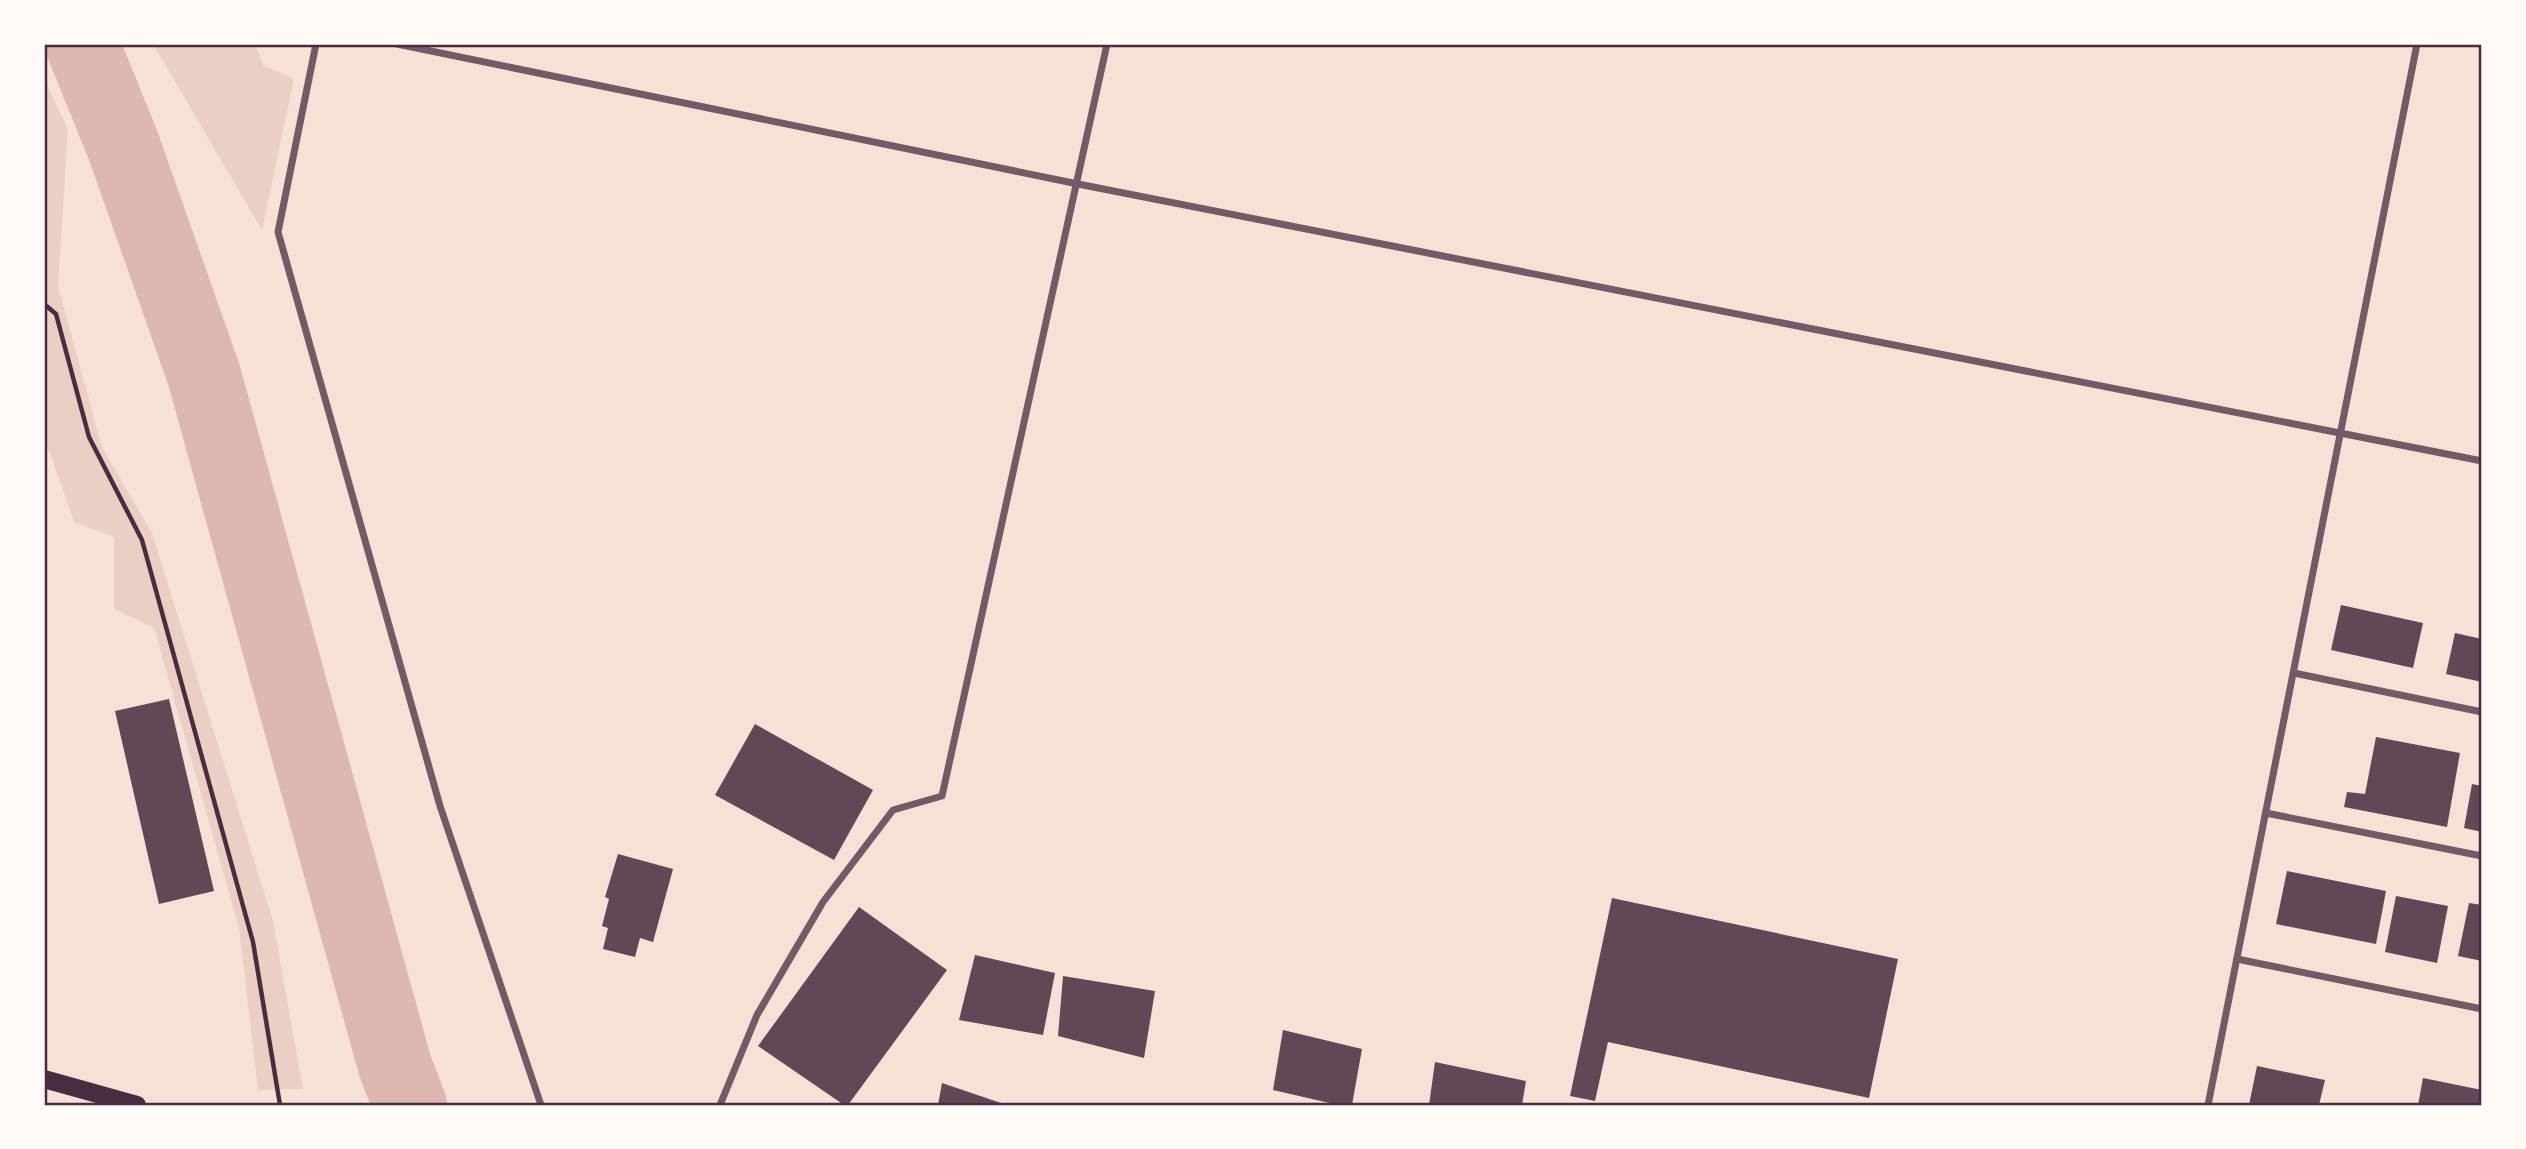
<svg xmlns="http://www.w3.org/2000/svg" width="2526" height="1149" viewBox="0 0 2526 1149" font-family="Jost,sans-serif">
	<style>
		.green { fill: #ebcfc5 }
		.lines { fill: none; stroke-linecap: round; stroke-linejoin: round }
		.river { stroke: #dcb8b0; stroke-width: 74 }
		.building { fill: #644757 }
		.path { stroke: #4a2c40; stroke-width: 4.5 }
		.minor { stroke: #755966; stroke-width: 7 }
		.primary { stroke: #4a2c40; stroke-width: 18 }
		.neatline { fill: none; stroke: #4a2c40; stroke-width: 2.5 }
	</style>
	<rect width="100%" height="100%" fill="#f7e1d7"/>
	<g class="green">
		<path d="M153 44H255L263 65 294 79 262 230Z"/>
		<path d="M44 78 68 130 58 286 102 447 152 533 273 921 303 1089 258 1090 239 928 154 628 114 609V537L74 522 44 436Z"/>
	</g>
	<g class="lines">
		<path class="river" d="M82 44 123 145 204 375 395 1066 410 1105"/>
	</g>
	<g class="building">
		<path d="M2341 605 2423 623 2413 668 2331 650Z"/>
		<path d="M2455 633 2482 639V682L2446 674Z"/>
		<path d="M169 699 214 891 159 904 115 711Z"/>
		<path d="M755 724 873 790 834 860 715 795Z"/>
		<path d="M2376 737 2460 753 2447 827 2344 807 2347 792 2365 794Z"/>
		<path d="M2472 784 2482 786V832L2464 828Z"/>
		<path d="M618 854 673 869 653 942 640 938 635 957 603 949 608 928 602 926 609 899 605 897Z"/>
		<path d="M2287 871 2386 891 2376 944 2276 924Z"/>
		<path d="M2396 896 2448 906 2437 963 2385 952Z"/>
		<path d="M1612 898 1898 959 1869 1098 1608 1042 1595 1101 1570 1096Z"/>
		<path d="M2469 903 2482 905V961L2458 956Z"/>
		<path d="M859 907 947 970 848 1105H844L758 1046Z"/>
		<path d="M975 955 1055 973 1043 1035 959 1020Z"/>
		<path d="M1063 976 1155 991 1144 1058 1058 1036Z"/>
		<path d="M1283 1030 1362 1049 1352 1105H1338L1273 1090Z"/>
		<path d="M1435 1062 1526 1081 1522 1105H1429Z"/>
		<path d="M2257 1066 2325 1080 2319 1105H2249Z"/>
		<path d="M2423 1078 2482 1090V1105H2418Z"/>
		<path d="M942 1083 1007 1105H938Z"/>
	</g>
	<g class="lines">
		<path class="path" d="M44 304 56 314 89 437 142 540 253 942 280 1105"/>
		<g class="minor">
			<path d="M316 44 278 232 440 806 541 1105"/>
			<path d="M397 44 1078 184 2482 461"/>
			<path d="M2294 673 2482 712"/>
			<path d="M2266 813 2482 856"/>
			<path d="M2237 959 2482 1009"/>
			<path d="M720 1105 757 1015 823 902 893 810 942 796 1107 44"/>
			<path d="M2208 1105 2417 44"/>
		</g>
		<path class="primary" d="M44 1079 137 1105"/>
	</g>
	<rect width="2526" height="1149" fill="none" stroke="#fffaf5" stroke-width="91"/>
	<rect x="46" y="46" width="2434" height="1058" class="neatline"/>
</svg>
